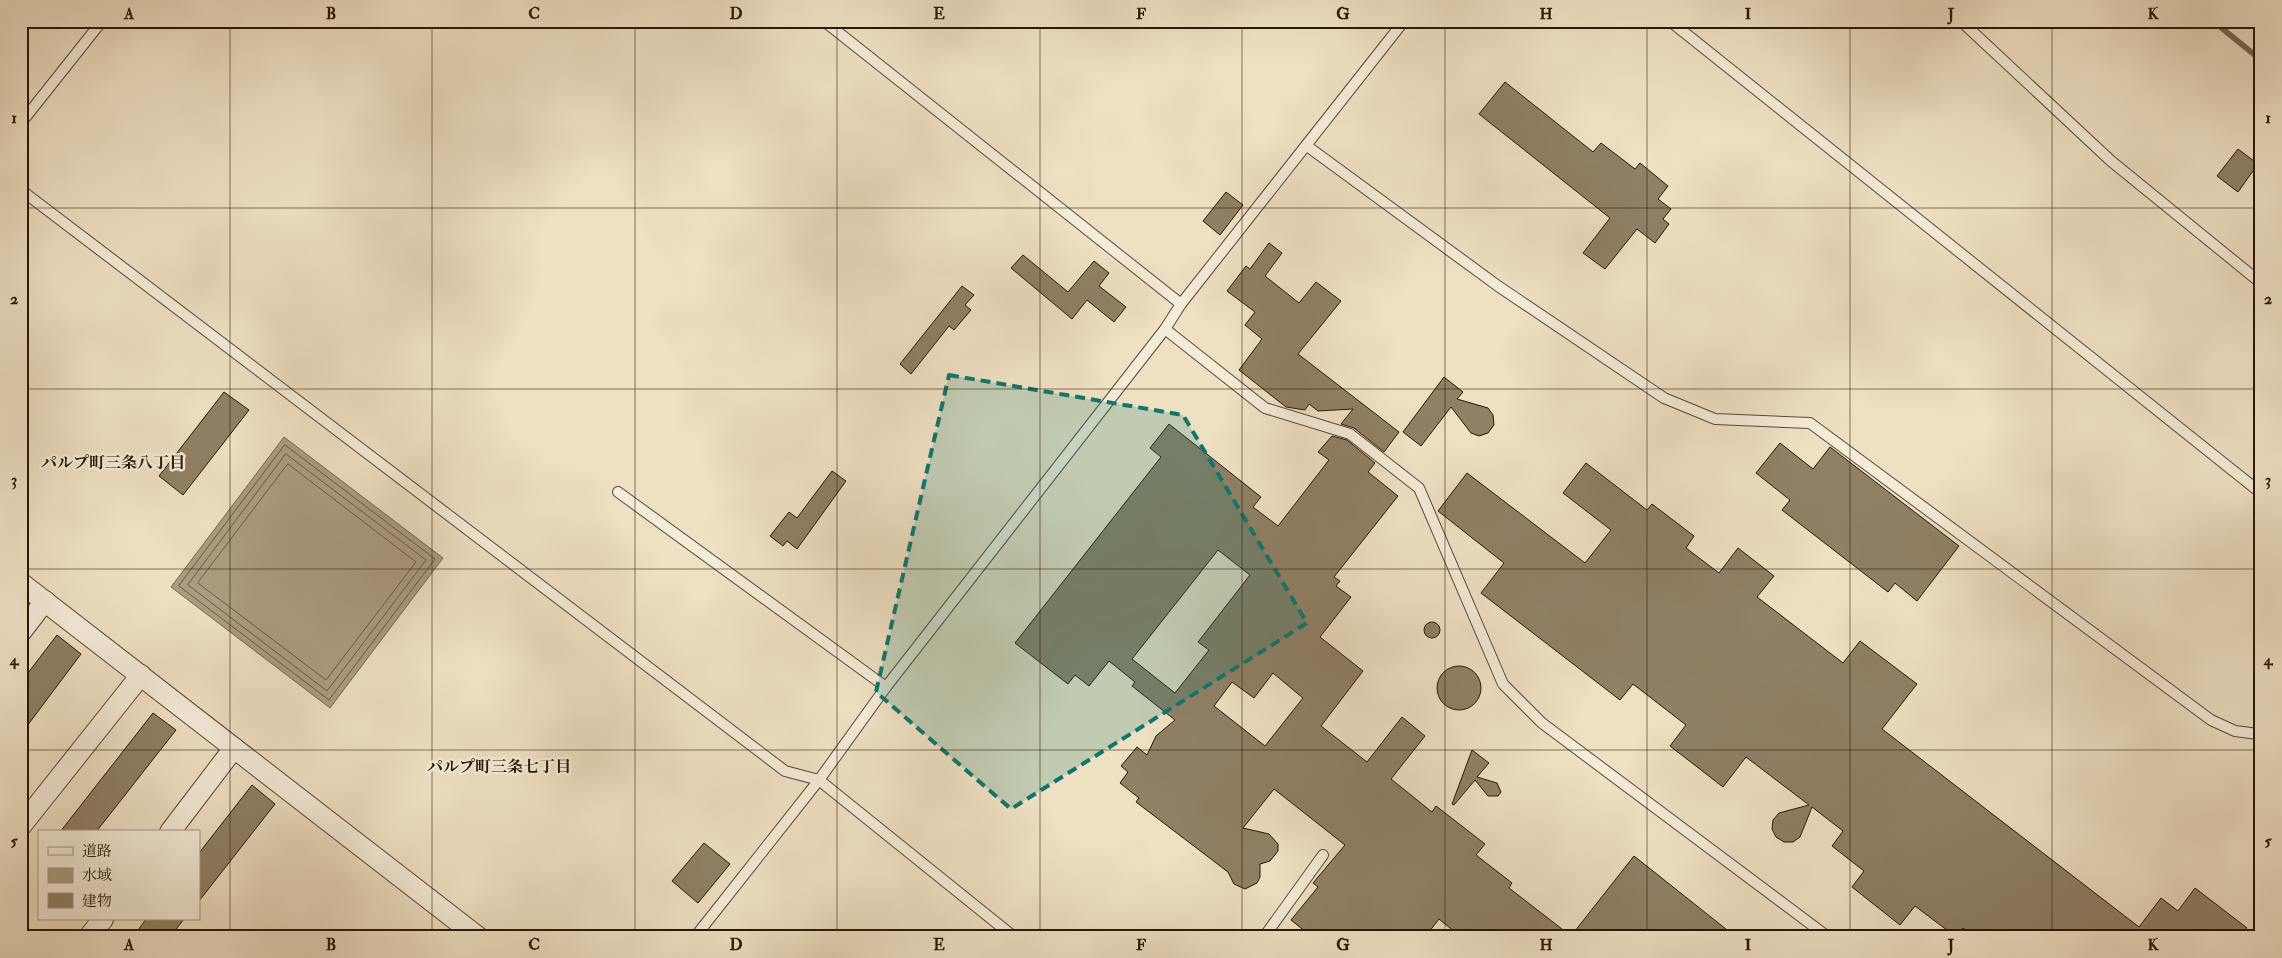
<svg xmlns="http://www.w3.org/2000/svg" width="2282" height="958" viewBox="0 0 2282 958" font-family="'IM FELL Double Pica','Noto Serif JP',serif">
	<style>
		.water { fill: #ab9c81; stroke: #77674e }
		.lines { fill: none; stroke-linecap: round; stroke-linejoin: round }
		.shore { stroke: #6a5a41; stroke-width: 1 }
		.stream { stroke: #77674e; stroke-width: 5.5 }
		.building { fill: #8f8066; stroke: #291701; fill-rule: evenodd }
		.lane-casing { stroke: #5a4932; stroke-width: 12 }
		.street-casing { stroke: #5a4932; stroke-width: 22 }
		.lane { stroke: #f4ebd8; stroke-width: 10 }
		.street { stroke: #f4ebd8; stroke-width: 20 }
		.marked { fill: #0f766e; fill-opacity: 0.2; stroke: #0f766e; stroke-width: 4; stroke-dasharray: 10 6; stroke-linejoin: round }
		.grid { fill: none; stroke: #291701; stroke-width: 1; stroke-opacity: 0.55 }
		.labels { text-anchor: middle; stroke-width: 5; stroke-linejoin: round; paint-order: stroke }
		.neighbourhood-label { font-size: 16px; font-weight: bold; fill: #291701; stroke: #f4ebd8 }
		.neatline { fill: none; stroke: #291701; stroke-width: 2 }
		.grid-label { font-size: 16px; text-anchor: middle; font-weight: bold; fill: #291701 }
	</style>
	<rect width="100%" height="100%" fill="#eee0c3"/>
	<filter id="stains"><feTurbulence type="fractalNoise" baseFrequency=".004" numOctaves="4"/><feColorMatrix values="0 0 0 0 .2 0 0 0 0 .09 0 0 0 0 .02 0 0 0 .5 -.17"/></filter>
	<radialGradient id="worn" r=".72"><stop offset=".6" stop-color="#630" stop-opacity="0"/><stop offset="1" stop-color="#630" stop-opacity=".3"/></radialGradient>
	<path class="water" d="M284 437 443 558 330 708 171 587Z"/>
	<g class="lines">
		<g class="shore">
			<path d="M285 445 435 559 329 700 179 586Z"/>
			<path d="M286 454 426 560 327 691 188 585Z"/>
			<path d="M288 464 416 562 326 680 198 583Z"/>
		</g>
		<path class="stream" d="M2213 21 2261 60"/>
	</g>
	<g class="building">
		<path d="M1505 82 1593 152 1601 143 1635 169 1640 163 1668 186 1658 199 1671 209 1663 219 1669 224 1655 243 1637 229 1605 269 1583 253 1610 218 1479 114Z"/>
		<path d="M2238 149 2258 164 2238 192 2217 176Z"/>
		<path d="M1226 192 1243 205 1220 235 1203 221Z"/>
		<path d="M1269 243 1282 253 1265 276 1299 303 1316 282 1341 301 1298 354 1399 432 1384 452 1354 428 1341 424 1353 409 1318 411 1309 404 1305 410 1286 407 1239 370 1262 339 1245 325 1255 312 1227 291 1246 266 1250 269Z"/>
		<path d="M1023 255 1068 292 1094 261 1109 273 1099 286 1126 307 1114 322 1087 300 1072 319 1011 268Z"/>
		<path d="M962 286 974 295 965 305 971 310 954 330 949 326 911 374 900 364Z"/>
		<path d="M1444 377 1463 392 1457 399 1488 408 1493 415 1494 425 1488 433 1479 436 1471 433 1451 407 1421 446 1403 432Z"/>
		<path d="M224 392 249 410 183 495 159 476Z"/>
		<path d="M1169 424 1261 497 1253 507 1278 526 1329 460 1318 452 1332 436 1347 440 1375 463 1368 472 1398 496 1334 577 1340 581 1336 586 1351 597 1320 637 1363 671 1321 726 1367 762 1402 717 1425 736 1391 779 1432 812 1436 806 1485 844 1476 855 1512 883 1509 888 1571 936 1634 856 1736 937H1461L1439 919 1425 937H1312L1291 920 1318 887 1313 883 1345 845 1274 789 1243 828 1269 834 1278 844V851L1270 861 1260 864V877L1257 883 1245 889 1234 884 1228 872 1136 802 1139 798 1120 783 1128 772 1121 766 1137 747 1147 755 1156 736 1175 720 1132 686 1135 682 1109 661 1089 686 1075 675 1068 684 1015 643 1161 457 1150 448ZM1218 550 1250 575 1198 642 1209 650 1175 693 1132 659ZM1273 673 1303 698 1265 746 1214 706 1232 682 1254 698Z"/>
		<path d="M1780 443 1813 469 1830 447 1959 546 1917 601 1895 583 1888 592 1782 510 1790 500 1756 473Z"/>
		<path d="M1586 463 1647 510 1652 504 1694 536 1686 548 1719 573 1738 548 1774 576 1757 597 1843 663 1860 641 1917 684 1882 729 2139 927 2161 898 2178 911 2195 888 2247 928 2240 937H1974L1963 928 1956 937 1915 906 1900 925 1852 887 1864 871 1832 846 1843 831 1812 807 1800 837 1793 842H1784L1776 837 1772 829 1773 820 1779 813 1809 805 1746 757 1723 787 1670 746 1686 725 1633 684 1620 700 1481 593 1504 563 1438 511 1467 473 1585 563 1611 530 1563 493Z"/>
		<path d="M832 471 846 481 797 549 787 541 783 546 770 536 789 512 797 518Z"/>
		<circle cx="1432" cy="630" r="8"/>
		<path d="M57 635 81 654 21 734V682Z"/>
		<circle cx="1459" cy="688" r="22"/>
		<path d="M153 713 176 730 96 832H60Z"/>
		<path d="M1472 750 1489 763 1477 777 1497 783 1501 792 1498 796H1488L1475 780 1454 805 1452 804Z"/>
		<path d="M252 785 275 804 199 901V853Z"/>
		<path d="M704 843 730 864 698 903 672 881Z"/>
		<path d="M146 919H184L170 937H133Z"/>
	</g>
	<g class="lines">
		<g class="lane-casing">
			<g id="lane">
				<path d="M824 21 1181 304"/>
				<path d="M1670 21 2261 493"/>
				<path d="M1961 21 2111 161 2261 283"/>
				<path d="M21 123 102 21"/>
				<path d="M1307 146 1498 286 1664 398 1715 419 1810 423 2211 720 2235 731 2258 734 2261 732"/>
				<path d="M21 190 785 771 819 780 1014 937"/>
				<path d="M1165 329 1265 408 1350 434 1419 488 1503 684 1542 723 1828 937"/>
				<path d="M618 492 886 687"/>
				<path d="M695 937 819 780 886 687 1165 329 1181 304 1404 21"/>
				<path d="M1264 937 1323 855"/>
			</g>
		</g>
		<g class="street-casing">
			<g id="street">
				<path d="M21 583 478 937"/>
				<path d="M21 632 45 601"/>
				<path d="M21 826 141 675"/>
				<path d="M170 832 234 748"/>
				<path d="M89 937 103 919"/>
			</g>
		</g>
		<use href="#lane" class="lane"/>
		<use href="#street" class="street"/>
	</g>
	<path class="marked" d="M949 375 1183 415 1307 623 1011 809 876 692Z"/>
	<path class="grid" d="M230 21V937M432 21V937M635 21V937M837 21V937M1040 21V937M1242 21V937M1445 21V937M1647 21V937M1850 21V937M2052 21V937M21 208H2261M21 389H2261M21 569H2261M21 750H2261"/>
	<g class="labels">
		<g class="neighbourhood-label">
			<text x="113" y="468">パルプ町三条八丁目</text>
			<text x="499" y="772">パルプ町三条七丁目</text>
		</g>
	</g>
	<rect width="2282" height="958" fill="none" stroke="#eee0c3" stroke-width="55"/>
	<rect x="38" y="830" width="162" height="90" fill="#f4ebd8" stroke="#a39682"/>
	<rect x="48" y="847" width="25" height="8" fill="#f4ebd8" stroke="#a39682"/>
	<text x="82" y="856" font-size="15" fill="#291701">道路</text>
	<rect x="48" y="868" width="25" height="15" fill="#ab9c81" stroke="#a39682"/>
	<text x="82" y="880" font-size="15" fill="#291701">水域</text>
	<rect x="48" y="893" width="25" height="15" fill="#8f8066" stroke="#a39682"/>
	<text x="82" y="906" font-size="15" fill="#291701">建物</text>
	<rect x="28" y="28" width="2226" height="902" class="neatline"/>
	<g class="grid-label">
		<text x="129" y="19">A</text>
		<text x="331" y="19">B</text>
		<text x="534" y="19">C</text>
		<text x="736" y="19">D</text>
		<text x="939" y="19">E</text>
		<text x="1141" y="19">F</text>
		<text x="1343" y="19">G</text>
		<text x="1546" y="19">H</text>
		<text x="1748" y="19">I</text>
		<text x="1951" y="19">J</text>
		<text x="2153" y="19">K</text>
		<text x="14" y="123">1</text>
		<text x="2268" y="123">1</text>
		<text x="14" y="304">2</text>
		<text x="2268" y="304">2</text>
		<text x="14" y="485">3</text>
		<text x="2268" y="485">3</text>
		<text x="14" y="665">4</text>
		<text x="2268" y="665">4</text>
		<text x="14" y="846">5</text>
		<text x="2268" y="846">5</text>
		<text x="129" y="950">A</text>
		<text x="331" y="950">B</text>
		<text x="534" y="950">C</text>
		<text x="736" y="950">D</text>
		<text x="939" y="950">E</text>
		<text x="1141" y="950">F</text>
		<text x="1343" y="950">G</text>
		<text x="1546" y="950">H</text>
		<text x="1748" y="950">I</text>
		<text x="1951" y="950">J</text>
		<text x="2153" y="950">K</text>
	</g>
	<rect width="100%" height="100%" filter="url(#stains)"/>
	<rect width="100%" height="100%" fill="url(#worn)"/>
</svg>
